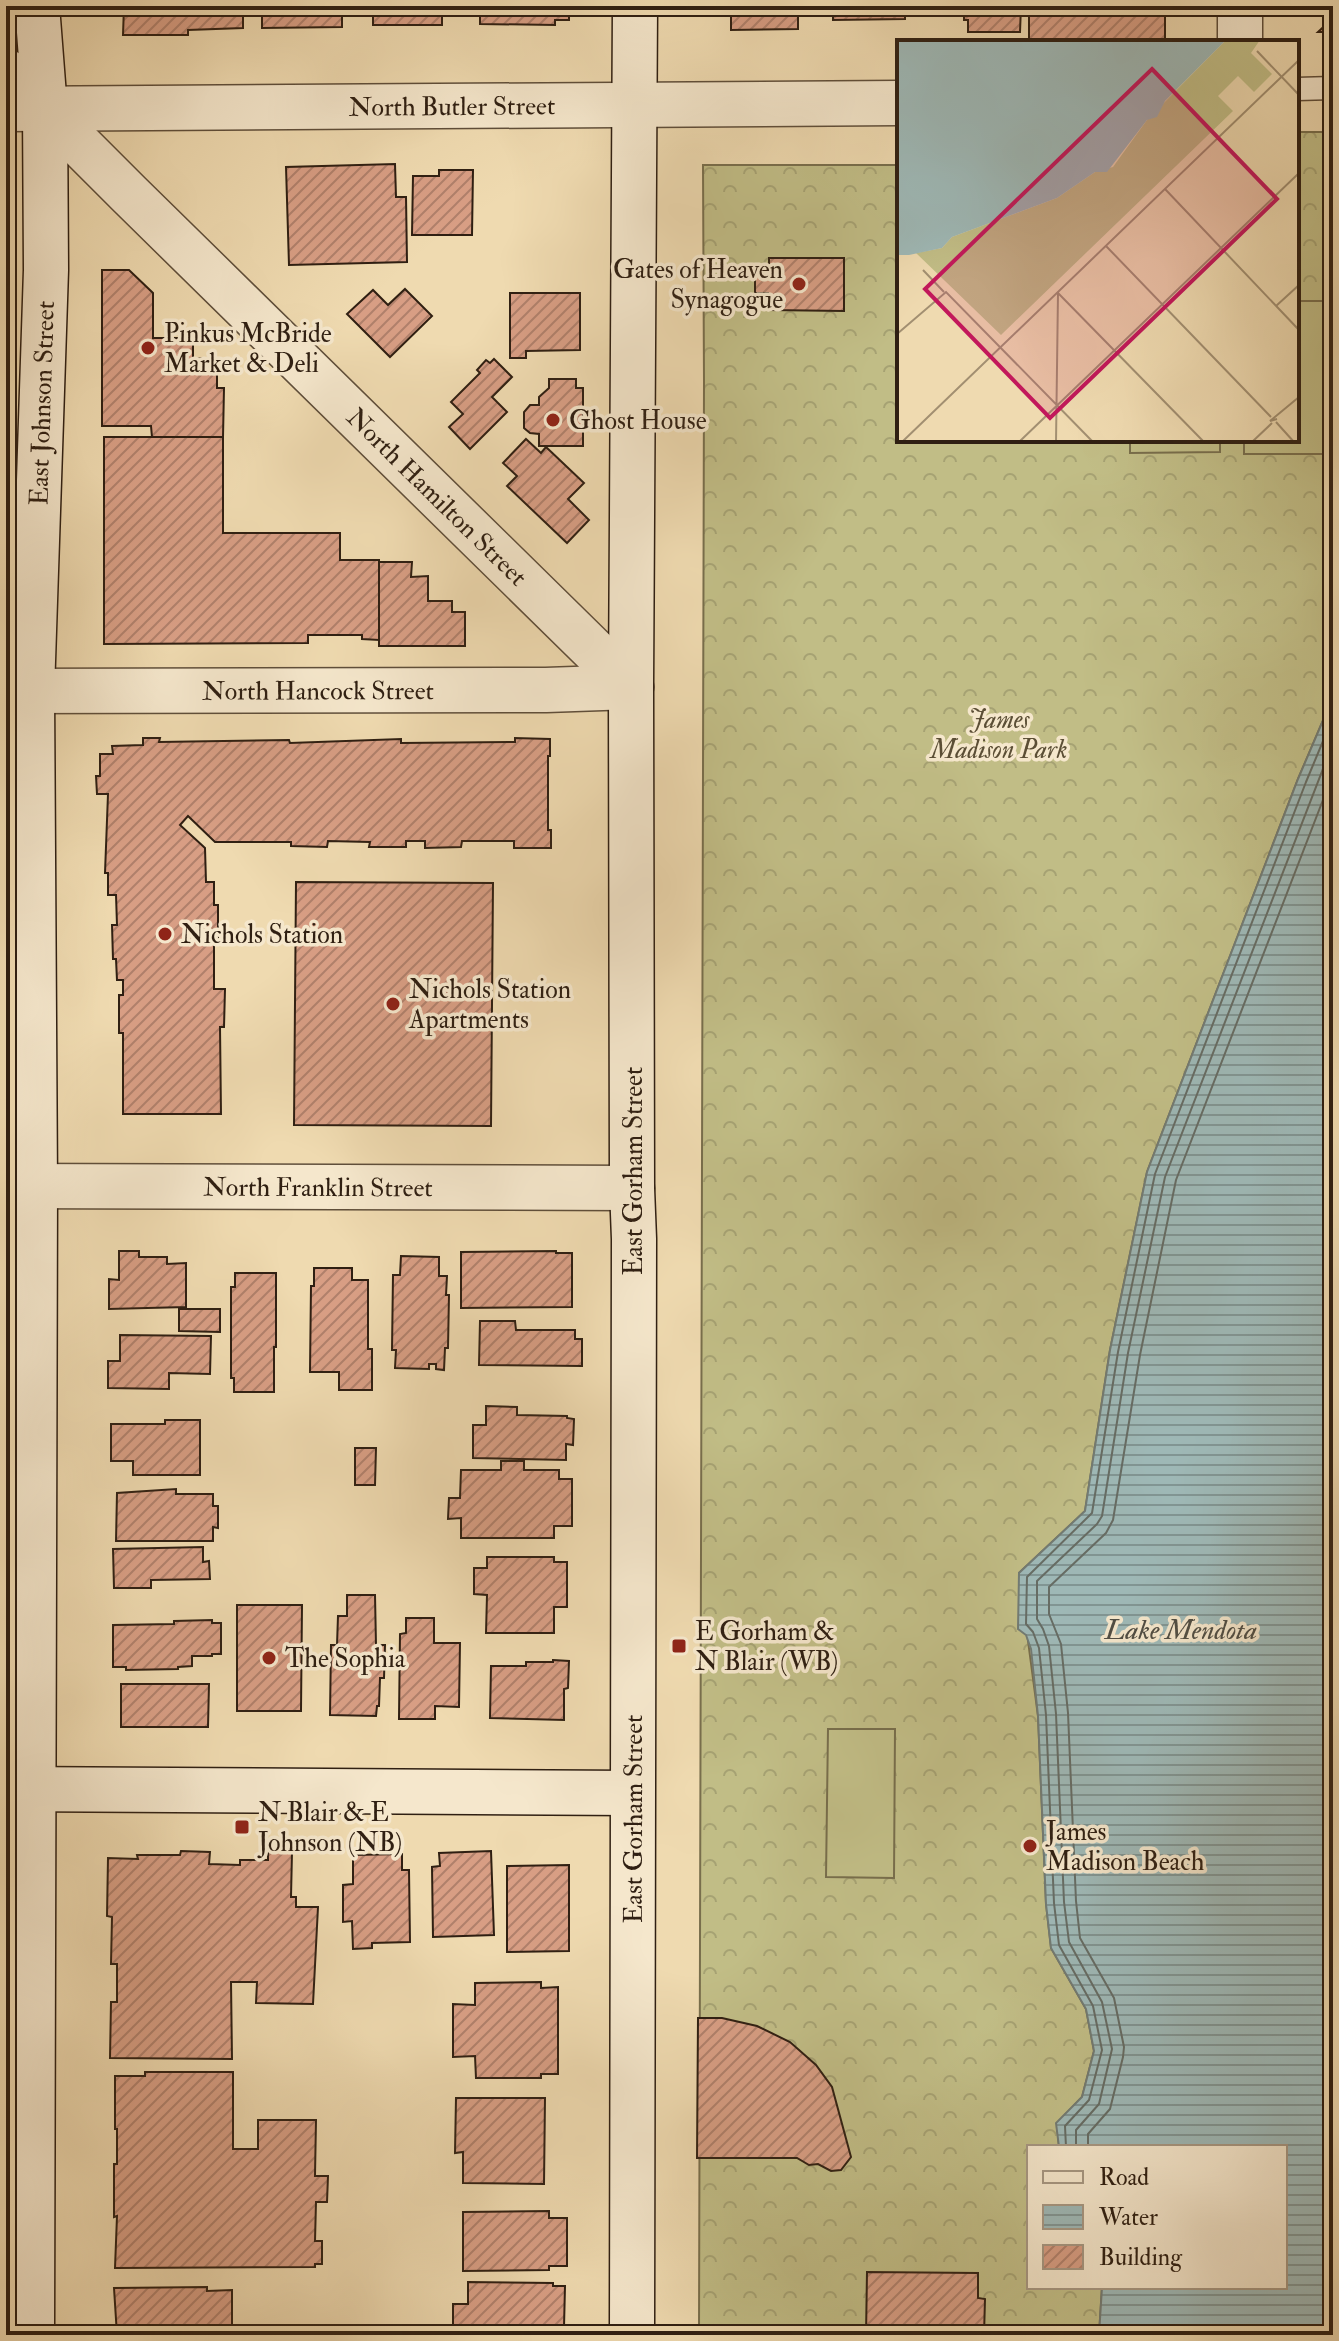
<svg xmlns="http://www.w3.org/2000/svg" width="1339" height="2341" viewBox="0 0 1339 2341" font-family="'IM FELL Double Pica',serif">
	<style>
		.forest { fill: url(#forest-crowns); stroke: #786e4c; stroke-width: 2 }
		.garden { fill: #c1bd86; stroke: #786e4c; stroke-width: 2 }
		.water { fill: url(#water-rules); stroke: #727b74; stroke-width: 2 }
		.lines { fill: none; stroke-linecap: round; stroke-linejoin: round }
		.shore { stroke: #666c64; stroke-width: 2 }
		.building { fill: url(#building-hatch); stroke: #2f1f12; stroke-width: 2 }
		.lane-casing { stroke: #5f4e3a; stroke-width: 25 }
		.street-casing { stroke: #5f4e3a; stroke-width: 47 }
		.secondary-casing { stroke: #2f1f12; stroke-width: 47 }
		.lane { stroke: #f5e7cc; stroke-width: 22 }
		.street { stroke: #f5e7cc; stroke-width: 44 }
		.secondary { stroke: #f5e7cc; stroke-width: 44 }
		.poi-dot { fill: #8f2418; stroke: #f5e7cc; stroke-width: 3 }
		.labels { text-anchor: middle; stroke-width: 7; stroke-linejoin: round; paint-order: stroke }
		.street-label { font-size: 26px; fill: #2f1f12; stroke: #f5e7cc }
		.poi-label { font-size: 26px; fill: #2f1f12; stroke: #f5e7cc; text-anchor: start }
		.park-label { font-size: 26px; font-style: italic; fill: #5b4e35; stroke: #f5e7cc }
		.water-label { font-size: 28px; font-style: italic; fill: #504d43; stroke: #f5e7cc }
		.inset-road { fill: none; stroke: #a28f71; stroke-width: 2 }
		.view { fill: #c2185b; fill-opacity: 0.15; stroke: #c2185b; stroke-width: 4 }
		.inset-edge { fill: none; stroke: #2f1f12; stroke-width: 4 }
	</style>
	<defs>
		<pattern id="forest-crowns" width="20" height="18" patternUnits="userSpaceOnUse" patternTransform="scale(2)"><rect width="20" height="18" fill="#c1bd86"/><path d="M2 6a3 3 0 1 1 6 0M12 15a3 3 0 1 1 6 0" fill="none" stroke="#a6a273"/></pattern>
		<pattern id="water-rules" width="6" height="5" patternUnits="userSpaceOnUse" patternTransform="scale(2)"><rect width="6" height="5" fill="#9eb8b6"/><path d="M0 2.5h6" fill="none" stroke="#819593"/></pattern>
		<pattern id="building-hatch" width="6" height="6" patternUnits="userSpaceOnUse" patternTransform="scale(2)"><rect width="6" height="6" fill="#d89e84"/><path d="M-1 1l2-2M0 6l6-6M5 7l2-2" fill="none" stroke="#b0806b"/></pattern>
	</defs>
	<rect width="100%" height="100%" fill="#efdab0"/>
	<filter id="stains"><feTurbulence type="fractalNoise" baseFrequency=".0025" numOctaves="4"/><feColorMatrix values="0 0 0 0 .2 0 0 0 0 .09 0 0 0 0 .02 0 0 0 .5 -.17"/></filter>
	<radialGradient id="worn" r=".72"><stop offset=".6" stop-color="#630" stop-opacity="0"/><stop offset="1" stop-color="#630" stop-opacity=".3"/></radialGradient>
	<path class="forest" d="M1298 132H1333V697L1298 779 1147 1172 1110 1350 1085 1511 1019 1573 1038 1716 1046 1904 1051 1948 1086 2009 1094 2051 1082 2097 1057 2123 1059 2147H1029V2287H1102L1099 2335H699L704 381 703 165H899V440H1297Z"/>
	<g class="garden">
		<path d="M1297 301H1333V454H1244V440H1297Z"/>
		<path d="M1130 440H1220V452L1130 453Z"/>
		<path d="M828 1729H895L894 1878 826 1877Z"/>
	</g>
	<path class="water" d="M1333 697V2335H1099L1102 2287H1285V2147H1059L1056 2123 1082 2097 1094 2051 1086 2009 1051 1948 1046 1904 1038 1716 1031 1649 1026 1635 1018 1629 1019 1573 1085 1511 1110 1350 1147 1172 1298 779Z"/>
	<g class="lines">
		<g class="shore">
			<path d="M1066 2147 1065 2126 1089 2100 1102 2050 1093 2006 1059 1945 1054 1903 1046 1715 1039 1648 1033 1632 1026 1624 1027 1577 1092 1513 1118 1352 1155 1174 1306 782 1333 717"/>
			<path d="M1076 2147V2130L1099 2104 1112 2049 1102 2002 1069 1942 1064 1902 1056 1714 1049 1646 1043 1629 1037 1619V1581L1097 1524 1102 1516 1128 1353 1165 1177 1333 743"/>
			<path d="M1088 2147V2134L1110 2109 1123 2057 1124 2047 1114 1998 1080 1938 1076 1901 1068 1713 1061 1644 1049 1614V1587L1106 1533 1113 1520 1140 1355 1176 1180 1333 774"/>
		</g>
	</g>
	<g class="building">
		<path d="M124 6H243V28L188 30V35H123Z"/>
		<path d="M262 6H342V27L262 28Z"/>
		<rect x="373" y="6" width="69" height="19"/>
		<path d="M480 6H569V20H555V25L480 24Z"/>
		<path d="M731 6H798V29L731 30Z"/>
		<path d="M833 6H905V19L833 20Z"/>
		<path d="M964 6H1021L1020 32H968V20H964Z"/>
		<rect x="1029" y="6" width="136" height="33"/>
		<path d="M1333 18V32H1318Z"/>
		<path d="M395 164 396 197H406L407 262 289 265 286 167Z"/>
		<path d="M439 170H473L472 235H412L413 176H439Z"/>
		<path d="M769 258H844V311L769 310 768 293H755V275H769Z"/>
		<path d="M102 270H129L153 293V338H193V359L211 358 217 363V388H224L223 437H152L151 426H102Z"/>
		<path d="M405 289 432 316 390 357 347 314 373 290 388 305Z"/>
		<path d="M510 293H580V350L526 351V358H510Z"/>
		<path d="M494 359 512 377 492 397 507 412 470 449 449 427 463 414 451 402 480 373 477 370 486 360 490 363Z"/>
		<path d="M549 379H576V388H583V446H539V434L530 433 524 428V412L530 405H539V397L549 388Z"/>
		<path d="M104 437H223V533H340V560H379V640L362 639V635H308V643L104 644Z"/>
		<path d="M526 439 541 453 546 447 584 483 568 499 589 520 567 543 507 486 517 476 503 463Z"/>
		<path d="M379 562H412L411 577 428 576V601H452V612H465V646H379Z"/>
		<path d="M143 738H160L159 742 289 740 290 743 401 739V743L515 742V738L550 739V756H548V830H551V848H514V841H462L461 847 425 848V841H406V847H369L370 842 328 841 327 847 291 846V842H215L188 816 180 825 205 848 206 882H214V905H218V943L214 944V989H225L224 1027H220L221 1114H123V1033H119V995H123V980H117L116 959H113L112 925H117L116 895H108V873H105L108 794H97L96 776H100V754H113L112 746 143 745Z"/>
		<path d="M296 882 493 883 491 1126 294 1125Z"/>
		<path d="M119 1251H139V1257H167V1264L186 1263V1307L109 1309V1279L119 1280Z"/>
		<path d="M556 1251V1253H572V1307L461 1308V1252Z"/>
		<path d="M401 1256 439 1257V1276H447L446 1295H449L448 1348H445L444 1370 436 1369V1364H429V1369L395 1368 396 1350H392L393 1275H400Z"/>
		<path d="M314 1268H352V1280H368V1349H372V1390H339V1372H310L311 1286H314Z"/>
		<path d="M235 1273H276V1347H274V1392H234V1378H231V1287H235Z"/>
		<path d="M179 1309H220V1332L179 1331Z"/>
		<path d="M480 1321H515L516 1330H575V1339H582V1366L479 1365Z"/>
		<path d="M120 1335 211 1336 210 1374 169 1373V1389L108 1388V1361H120Z"/>
		<path d="M486 1406 517 1407V1415L567 1416V1418L574 1419 573 1445 566 1444V1460L473 1458V1425H486Z"/>
		<path d="M165 1420H200V1475H133V1461H111V1424H165Z"/>
		<path d="M355 1448H376L375 1485H355Z"/>
		<path d="M501 1461H524V1470H559V1479H572V1526H554V1538H461V1518L448 1519 449 1498H460L461 1470H501Z"/>
		<path d="M176 1489V1494H213V1506H218V1528L213 1527V1541H116L117 1493Z"/>
		<path d="M203 1547V1562L209 1561 210 1579 151 1580V1588H114L113 1549Z"/>
		<path d="M487 1557H554V1562H567V1607H554V1633H486L487 1595 474 1594V1568H487Z"/>
		<path d="M347 1595H375L376 1645H385L384 1678H380L379 1706H377L376 1716 330 1715 331 1645H337L338 1616H347Z"/>
		<path d="M237 1605H302L301 1711H237Z"/>
		<path d="M406 1618H434V1643H460L459 1707 435 1706V1719H399L400 1634 406 1633Z"/>
		<path d="M212 1620V1623H221V1654H212V1656H192V1666L178 1667V1669L126 1670V1667H113V1625L174 1624V1621Z"/>
		<path d="M553 1660 569 1661 568 1688 564 1689V1720L490 1718 491 1666H526V1662H553Z"/>
		<path d="M121 1684H209L208 1727H121Z"/>
		<path d="M181 1851 210 1852 209 1864 240 1865V1860H268V1852H292L291 1897H296V1907H318L313 2004 256 2003 257 1982H231L232 2059 110 2058 111 2002H117V1964H111L112 1917 107 1916 108 1858 138 1859 137 1855H180Z"/>
		<path d="M491 1851 494 1935 433 1937 432 1867 440 1866 439 1853Z"/>
		<path d="M402 1854V1870H409L410 1942 372 1943V1948L353 1949 352 1921 343 1922V1885L353 1884V1855Z"/>
		<path d="M569 1865V1951L507 1952V1866Z"/>
		<path d="M541 1982V1988L558 1987V2074H541V2078H476L475 2056 453 2057V2004L475 2005V1983Z"/>
		<path d="M698 2018H722L757 2026 790 2042 816 2065 832 2087 851 2157 841 2170 831 2171 818 2164 809 2165 797 2158H697Z"/>
		<path d="M145 2072H233V2149H258V2120H316L315 2176H328L327 2202H316L315 2241H322V2264H315V2267L115 2268 117 2216 114 2217V2164H117V2129H115V2076H145Z"/>
		<path d="M456 2098H545L544 2184 463 2183V2152L455 2153Z"/>
		<path d="M549 2211V2218H567V2266H549V2270L463 2271V2212Z"/>
		<path d="M867 2272 978 2273V2298L985 2299 984 2335H866Z"/>
		<path d="M468 2282 553 2283V2286H565L564 2327H553V2330L453 2329V2304H468Z"/>
		<path d="M207 2287V2291L232 2290V2335H117L114 2288Z"/>
	</g>
	<g class="lines">
		<g class="lane-casing">
			<path id="lane" d="M1297 89 1333 88"/>
		</g>
		<g class="street-casing">
			<g id="street">
				<path d="M1240 42V6"/>
				<path id="s1" d="M6 71 129 194 631 687"/>
				<path id="s2" d="M6 109 899 103"/>
				<path id="s3" d="M6 691 546 690 631 687"/>
				<path id="s4" d="M6 1186 632 1188"/>
			</g>
		</g>
		<g class="secondary-casing">
			<g id="secondary">
				<path d="M6 1789 632 1793"/>
				<path id="s5" d="M32 2335 35 1186 32 691 46 270 45 109 37 6"/>
				<path id="s6" d="M632 2335 634 1239 632 1188 631 687 635 6"/>
			</g>
		</g>
		<use href="#lane" class="lane"/>
		<use href="#street" class="street"/>
		<use href="#secondary" class="secondary"/>
	</g>
	<g class="poi-dot">
		<circle cx="799" cy="284" r="8"/>
		<circle cx="148" cy="348" r="8"/>
		<circle cx="553" cy="420" r="8"/>
		<circle cx="165" cy="934" r="8"/>
		<circle cx="393" cy="1004" r="8"/>
		<rect x="671" y="1638" width="16" height="16" rx="4"/>
		<circle cx="269" cy="1658" r="8"/>
		<rect x="234" y="1819" width="16" height="16" rx="4"/>
		<circle cx="1030" cy="1846" r="8"/>
	</g>
	<g class="labels">
		<g class="street-label">
			<text dy="9" stroke="none"><textPath href="#s2" startOffset="446">North Butler Street</textPath></text>
			<text dy="9" stroke="none"><textPath href="#s5" startOffset="1932">East Johnson Street</textPath></text>
			<text dy="9" stroke="none"><textPath href="#s1" startOffset="606">North Hamilton Street</textPath></text>
			<text dy="9" stroke="none"><textPath href="#s3" startOffset="312">North Hancock Street</textPath></text>
			<text transform="translate(633 1171) rotate(-90)" y="9">East Gorham Street</text>
			<text dy="9" stroke="none"><textPath href="#s4" startOffset="312">North Franklin Street</textPath></text>
			<text dy="9" stroke="none"><textPath href="#s6" startOffset="516">East Gorham Street</textPath></text>
		</g>
		<g class="poi-label">
			<text x="783" y="278" text-anchor="end">Gates of Heaven<tspan x="783" dy="30">Synagogue</tspan></text>
			<text x="164" y="342">Pinkus McBride<tspan x="164" dy="30">Market &amp; Deli</tspan></text>
			<text x="569" y="429">Ghost House</text>
			<text x="181" y="943">Nichols Station</text>
			<text x="409" y="998">Nichols Station<tspan x="409" dy="30">Apartments</tspan></text>
			<text x="695" y="1640">E Gorham &amp;<tspan x="695" dy="30">N Blair (WB)</tspan></text>
			<text x="285" y="1667">The Sophia</text>
			<text x="258" y="1821">N Blair &amp; E<tspan x="258" dy="30">Johnson (NB)</tspan></text>
			<text x="1046" y="1840">James<tspan x="1046" dy="30">Madison Beach</tspan></text>
		</g>
		<g class="park-label">
			<text x="999" y="728">James<tspan x="999" dy="30">Madison Park</tspan></text>
		</g>
		<g class="water-label">
			<text x="1181" y="1639">Lake Mendota</text>
		</g>
	</g>
	<g transform="translate(897 40)">
		<rect width="402" height="402" fill="#efdab0"/>
		<path d="M329 0H363L354 13 375 34 357 52 341 36 321 56 336 71 104 295 19 213 45 208 55 197 160 158 198 132 216 127 250 80Z" fill="#c1bd86"/>
		<path d="M0 0H329L268 61 260 77 250 80 210 132H198L160 158 55 197 45 208 12 215H0Z" fill="#9eb8b6"/>
		<path class="inset-road" d="M360 11 402 55M268 149 402 290M209 206 374 377M26 230 47 252M161 253 307 402M379 266 402 245M0 294 49 252 196 402M380 379 373 381 402 357M379 382 397 402M5 402 402 20M122 402 402 133M159 402 161 253M355 402 375 383"/>
		<path class="view" d="M255 29 380 159 153 378 28 249Z"/>
		<rect width="402" height="402" class="inset-edge"/>
	</g>
	<rect width="1339" height="2341" fill="none" stroke="#efdab0" stroke-width="32"/>
	<rect x="8" y="8" width="1323" height="2325" fill="none" stroke="#2f1f12" stroke-width="4"/>
	<rect x="16" y="16" width="1307" height="2309" fill="none" stroke="#2f1f12" stroke-width="2"/>
	<rect x="1027" y="2145" width="260" height="144" fill="#f5e7cc" stroke="#a69782" stroke-width="2"/>
	<rect x="1043" y="2171" width="40" height="12" fill="#f5e7cc" stroke="#a69782" stroke-width="2"/>
	<text x="1099" y="2185" font-size="24" fill="#2f1f12">Road</text>
	<rect x="1043" y="2205" width="40" height="24" fill="url(#water-rules)" stroke="#a69782" stroke-width="2"/>
	<text x="1099" y="2225" font-size="24" fill="#2f1f12">Water</text>
	<rect x="1043" y="2245" width="40" height="24" fill="url(#building-hatch)" stroke="#a69782" stroke-width="2"/>
	<text x="1099" y="2265" font-size="24" fill="#2f1f12">Building</text>
	<rect width="100%" height="100%" filter="url(#stains)"/>
	<rect width="100%" height="100%" fill="url(#worn)"/>
</svg>
